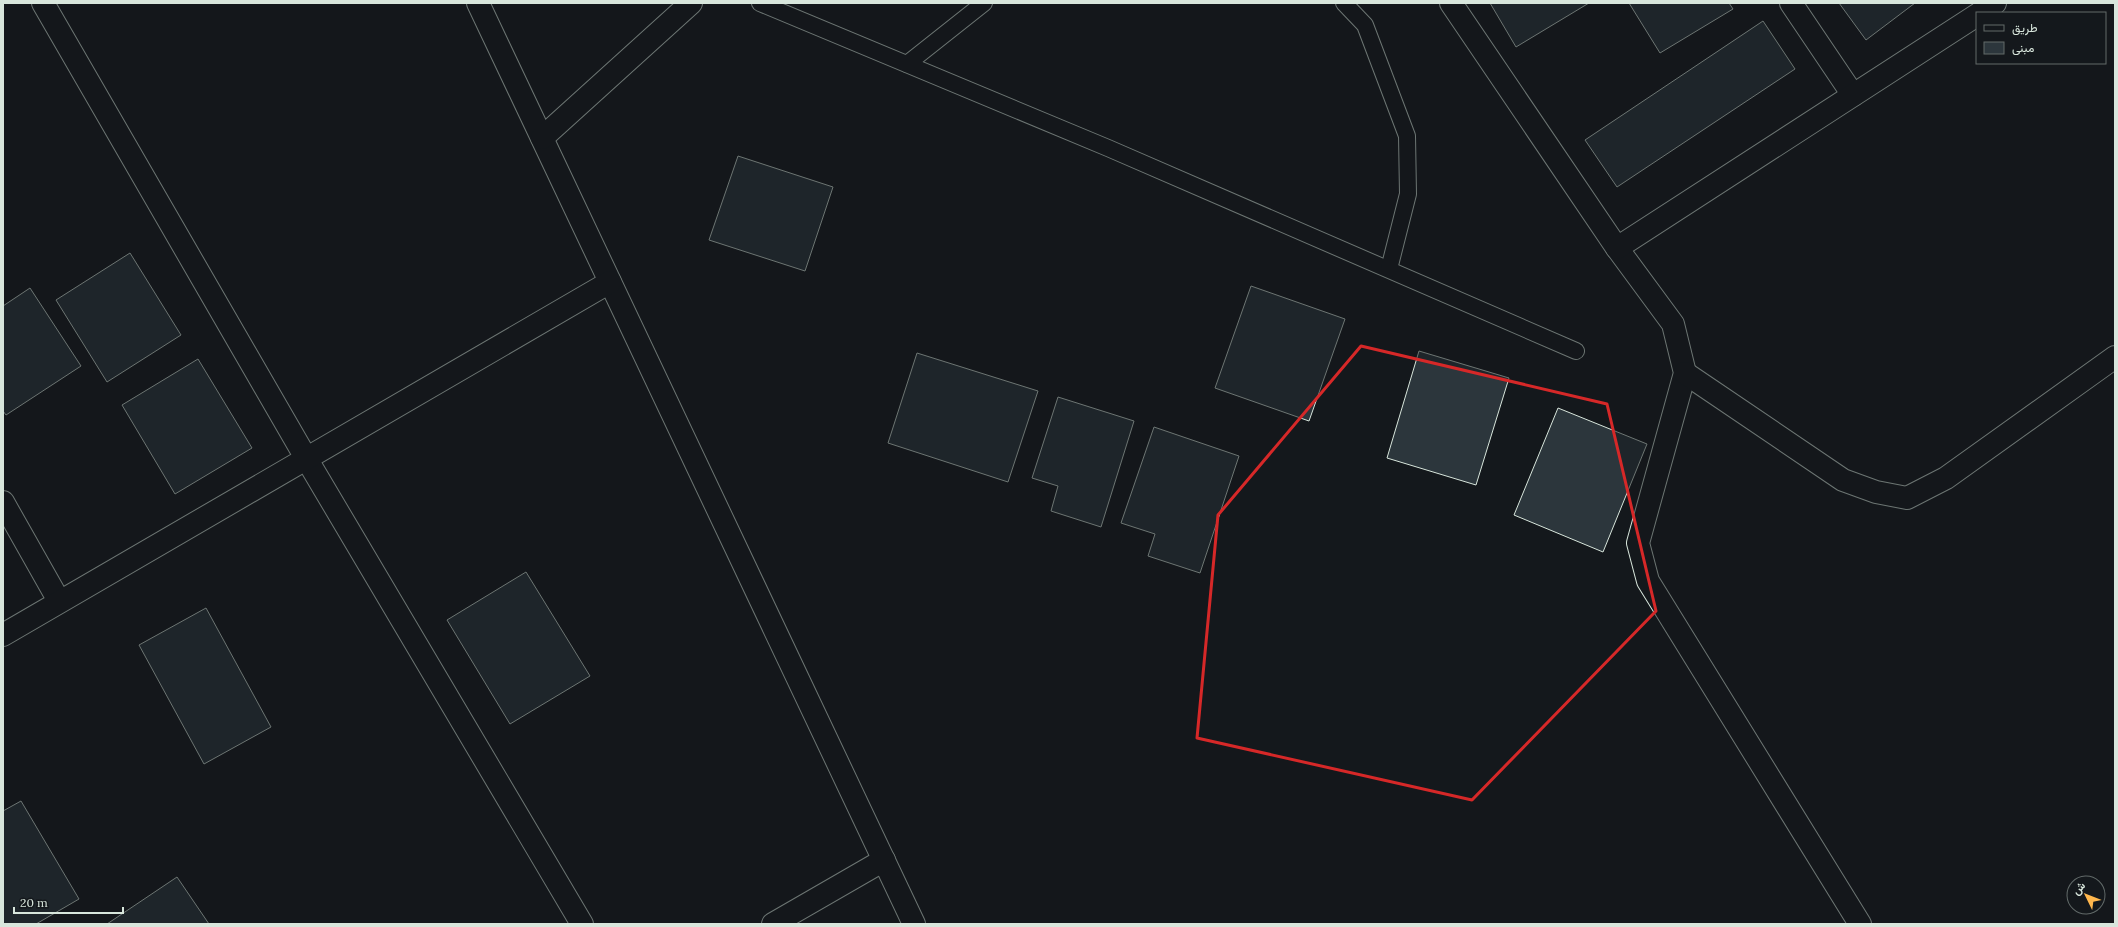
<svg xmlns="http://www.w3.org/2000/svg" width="2118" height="927" viewBox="0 0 2118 927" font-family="Lora,Vazirmatn,serif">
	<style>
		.building { fill: #2c363c; stroke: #d8e6dc }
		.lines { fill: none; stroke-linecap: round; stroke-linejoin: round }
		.service-casing { stroke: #d8e6dc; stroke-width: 18 }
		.minor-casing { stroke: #d8e6dc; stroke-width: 24 }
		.service { stroke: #14181c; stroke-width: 16 }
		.minor { stroke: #14181c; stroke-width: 22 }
		.marked { fill: none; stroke: #d62828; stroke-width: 3; stroke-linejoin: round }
	</style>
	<rect width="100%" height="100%" fill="#14181c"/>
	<g class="building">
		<path d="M1490 3H1589L1516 47Z"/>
		<path d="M1629 3H1729L1733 9 1660 53Z"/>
		<path d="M1839 3H1915L1866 40Z"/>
		<path d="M1763 21 1795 69 1617 187 1585 140Z"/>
		<path d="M738 156 833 187 805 271 709 240Z"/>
		<path d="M130 253 181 335 107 382 56 300Z"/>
		<path d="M1251 286 1345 319 1309 421 1215 388Z"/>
		<path d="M30 288 81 366 6 415 3 411V306Z"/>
		<path d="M1419 351 1509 378 1476 485 1387 458Z"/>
		<path d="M917 353 1038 391 1008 482 888 443Z"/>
		<path d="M198 359 252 448 175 494 122 405Z"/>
		<path d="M1058 397 1134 421 1101 527 1051 511 1058 486 1032 478Z"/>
		<path d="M1558 408 1647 444 1603 552 1514 515Z"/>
		<path d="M1154 427 1239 456 1200 573 1148 556 1155 534 1121 523Z"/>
		<path d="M526 572 590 676 510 724 447 620Z"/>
		<path d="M206 608 271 727 204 764 139 645Z"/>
		<path d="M21 801 79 899 36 924H3V811Z"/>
		<path d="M177 877 209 924H107Z"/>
	</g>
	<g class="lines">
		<g class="service-casing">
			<g id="service">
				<path d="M760 3 1108 148 1576 351"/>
				<path d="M1344 3 1365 25 1407 136 1408 194 1389 269"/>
				<path d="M907 64 984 3"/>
			</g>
		</g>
		<g class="minor-casing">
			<g id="minor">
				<path d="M43 3 306 458 582 924"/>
				<path d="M478 3 914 924"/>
				<path d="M1451 3 1617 248 1673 324 1685 373 1638 543 1648 581 1860 924"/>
				<path d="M1791 3 1853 95"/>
				<path d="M1980 13 1995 3"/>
				<path d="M542 138 691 3"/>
				<path d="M1617 248 1977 15"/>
				<path d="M1685 373 1843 480 1876 492 1907 498 1946 478 2115 357"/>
				<path d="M3 502 59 601"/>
				<path d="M3 635 610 282"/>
				<path d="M773 924 884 860"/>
			</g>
		</g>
		<use href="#service" class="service"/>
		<use href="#minor" class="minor"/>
	</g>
	<path d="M0 0H2118V927H0ZM1361 346 1607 404 1656 611 1472 800 1197 738 1218 515Z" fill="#14181c" fill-opacity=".55" fill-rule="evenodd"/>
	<path class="marked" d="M1361 346 1607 404 1656 611 1472 800 1197 738 1218 515Z"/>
	<rect width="2118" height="927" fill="none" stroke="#d8e6dc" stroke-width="8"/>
	<rect x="1976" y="12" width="130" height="52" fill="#14181c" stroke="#626a69"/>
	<rect x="1984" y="25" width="20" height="6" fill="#14181c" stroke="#626a69"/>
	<text x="2012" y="32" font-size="12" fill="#d8e6dc">طريق</text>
	<rect x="1984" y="42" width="20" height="12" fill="#2c363c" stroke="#626a69"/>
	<text x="2012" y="52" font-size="12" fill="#d8e6dc">مبنى</text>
	<g transform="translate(2086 895) rotate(313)"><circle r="19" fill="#14181c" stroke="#626a69"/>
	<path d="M0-3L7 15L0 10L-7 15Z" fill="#ffb74d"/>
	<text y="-6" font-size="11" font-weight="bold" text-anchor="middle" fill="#d8e6dc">ش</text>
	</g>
	<path d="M14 907v6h109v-6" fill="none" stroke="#d8e6dc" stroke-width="2"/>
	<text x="20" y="907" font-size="12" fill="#d8e6dc" stroke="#14181c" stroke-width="3" paint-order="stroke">20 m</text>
</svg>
